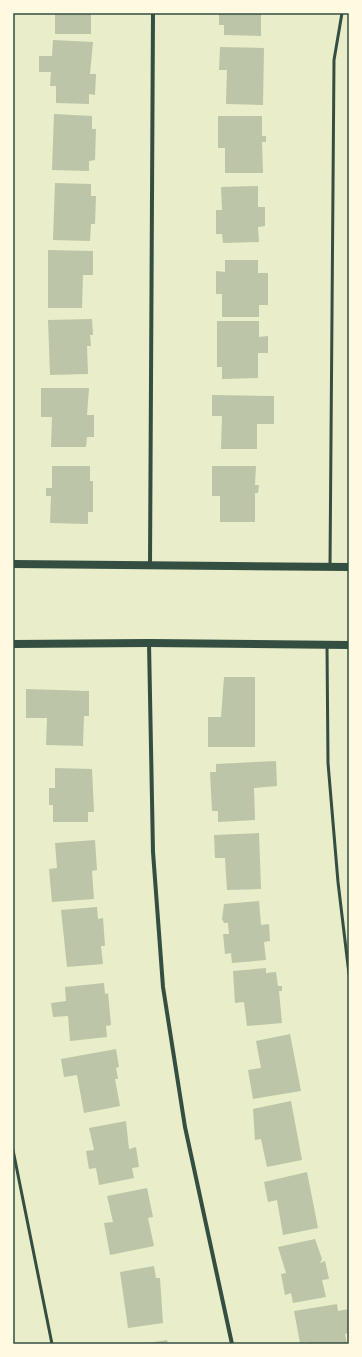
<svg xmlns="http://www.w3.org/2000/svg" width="362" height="1357" viewBox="0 0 362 1357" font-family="'Varela Round',sans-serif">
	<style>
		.building { fill: #bcc5a7 }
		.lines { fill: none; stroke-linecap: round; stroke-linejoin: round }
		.service { stroke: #344e41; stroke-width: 3 }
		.minor { stroke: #344e41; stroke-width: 4 }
		.secondary { stroke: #344e41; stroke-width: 8 }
		.neatline { fill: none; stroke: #344e41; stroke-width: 1.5 }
	</style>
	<rect width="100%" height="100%" fill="#e9edc9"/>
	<g class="building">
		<rect x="55" y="13" width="36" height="21"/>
		<path d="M219 13H261V36L224 35V25H219Z"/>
		<path d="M53 40 93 42 90 74H96L95 95 89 94V104L56 103V86H50L51 72H39V56H52Z"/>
		<path d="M220 47 264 48 263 105 226 104 227 70H219Z"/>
		<path d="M54 114 92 116V129H96L95 160 89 161V171L52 170Z"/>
		<path d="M218 116H262V136H266V142H262L263 173H225V148H218Z"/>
		<path d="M55 183 91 184V196H96L95 224H91L90 241 53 240Z"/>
		<path d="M258 186V207H265V226L258 227 259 242 223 243 222 234H216V210H222L221 187Z"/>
		<path d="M48 250 93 251V275H83L82 308H48Z"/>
		<path d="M225 260H258V273H268V305H259V317H222V294H216V271L225 272Z"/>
		<path d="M92 319 93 335H90L91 346H87L88 374 50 375 48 320Z"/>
		<path d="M217 321H259V337L268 336V353H258V378L222 379V367H217Z"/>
		<path d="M41 388H89L87 415H94V437H87L86 447H51L52 417H41Z"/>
		<path d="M212 395 274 396V424H257V449H221L222 416H212Z"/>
		<path d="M52 466H90V481H93V512H88V524L50 523 51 496H46V488H52Z"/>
		<path d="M212 466H256L255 485H259L258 493H255V522H220V496H212Z"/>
		<path d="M224 677H255V747H208V717H221Z"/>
		<path d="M26 689 89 691V716H84L83 746 46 745 47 718H26Z"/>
		<path d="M276 761 277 786 254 788 255 820 218 822V811H212L210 772H216V764Z"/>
		<path d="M55 768 92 769 94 812H88V822H53V805H49V788H55Z"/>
		<path d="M259 833 261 889 227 890 225 858H215L214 835Z"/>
		<path d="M95 840 97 870 92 871 94 899 52 902 49 869 57 868 55 843Z"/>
		<path d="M259 901 261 925 269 924 270 941 264 942 266 960 232 963 231 953 225 954 223 934H229L228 923H224L222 919 224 904Z"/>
		<path d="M97 907 98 919 103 918 105 946H101L103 964 67 967 61 910Z"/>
		<path d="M266 968V973L276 972 278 986H282V991H279L282 1023 247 1026 244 1002 235 1003 233 971Z"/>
		<path d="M104 983 105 994 108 993 111 1025 106 1026 107 1037 70 1041 68 1016 53 1017 51 1003 66 1001 65 987Z"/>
		<path d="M290 1034 301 1091 253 1099 248 1070 261 1068 256 1041Z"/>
		<path d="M116 1049 119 1067 116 1068 118 1079H115L120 1106 84 1113 77 1075 64 1077 61 1059Z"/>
		<path d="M291 1101 302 1160 267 1167 261 1139 255 1140 253 1109Z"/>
		<path d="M126 1121 129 1149 136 1147 139 1167 132 1168 134 1178 99 1185 96 1168 89 1169 86 1151 94 1150 89 1128Z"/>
		<path d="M307 1172 318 1228 283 1235 277 1200 268 1202 264 1182Z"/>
		<path d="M147 1188 153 1217 148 1218 154 1246 110 1255 104 1223 113 1222 107 1196Z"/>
		<path d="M315 1239 322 1259 320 1263 325 1261 329 1279 322 1280 326 1297 293 1303 291 1293 285 1295 281 1274 286 1273 278 1247Z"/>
		<path d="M154 1266 156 1278H160L163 1323 128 1328 120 1272Z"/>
		<path d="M337 1304 338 1311 349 1309V1333L345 1334 347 1344H307L306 1342 300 1343 294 1311Z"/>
		<path d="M167 1340 168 1344H148V1343Z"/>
	</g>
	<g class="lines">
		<g class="service">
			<path d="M330 567 334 60 342 13"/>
			<path d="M327 645 328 763 338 882 349 974"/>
			<path d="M13 1150 52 1344"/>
		</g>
		<g class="minor">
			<path d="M150 565 153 13"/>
			<path d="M149 643 153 852 163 987 185 1127 232 1344"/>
		</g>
		<g class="secondary">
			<path d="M13 564 349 567"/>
			<path d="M13 644 149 643 349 645"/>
		</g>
	</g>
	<rect width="362" height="1357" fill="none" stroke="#fefae0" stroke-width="28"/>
	<rect x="14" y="14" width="334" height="1329" class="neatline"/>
</svg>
